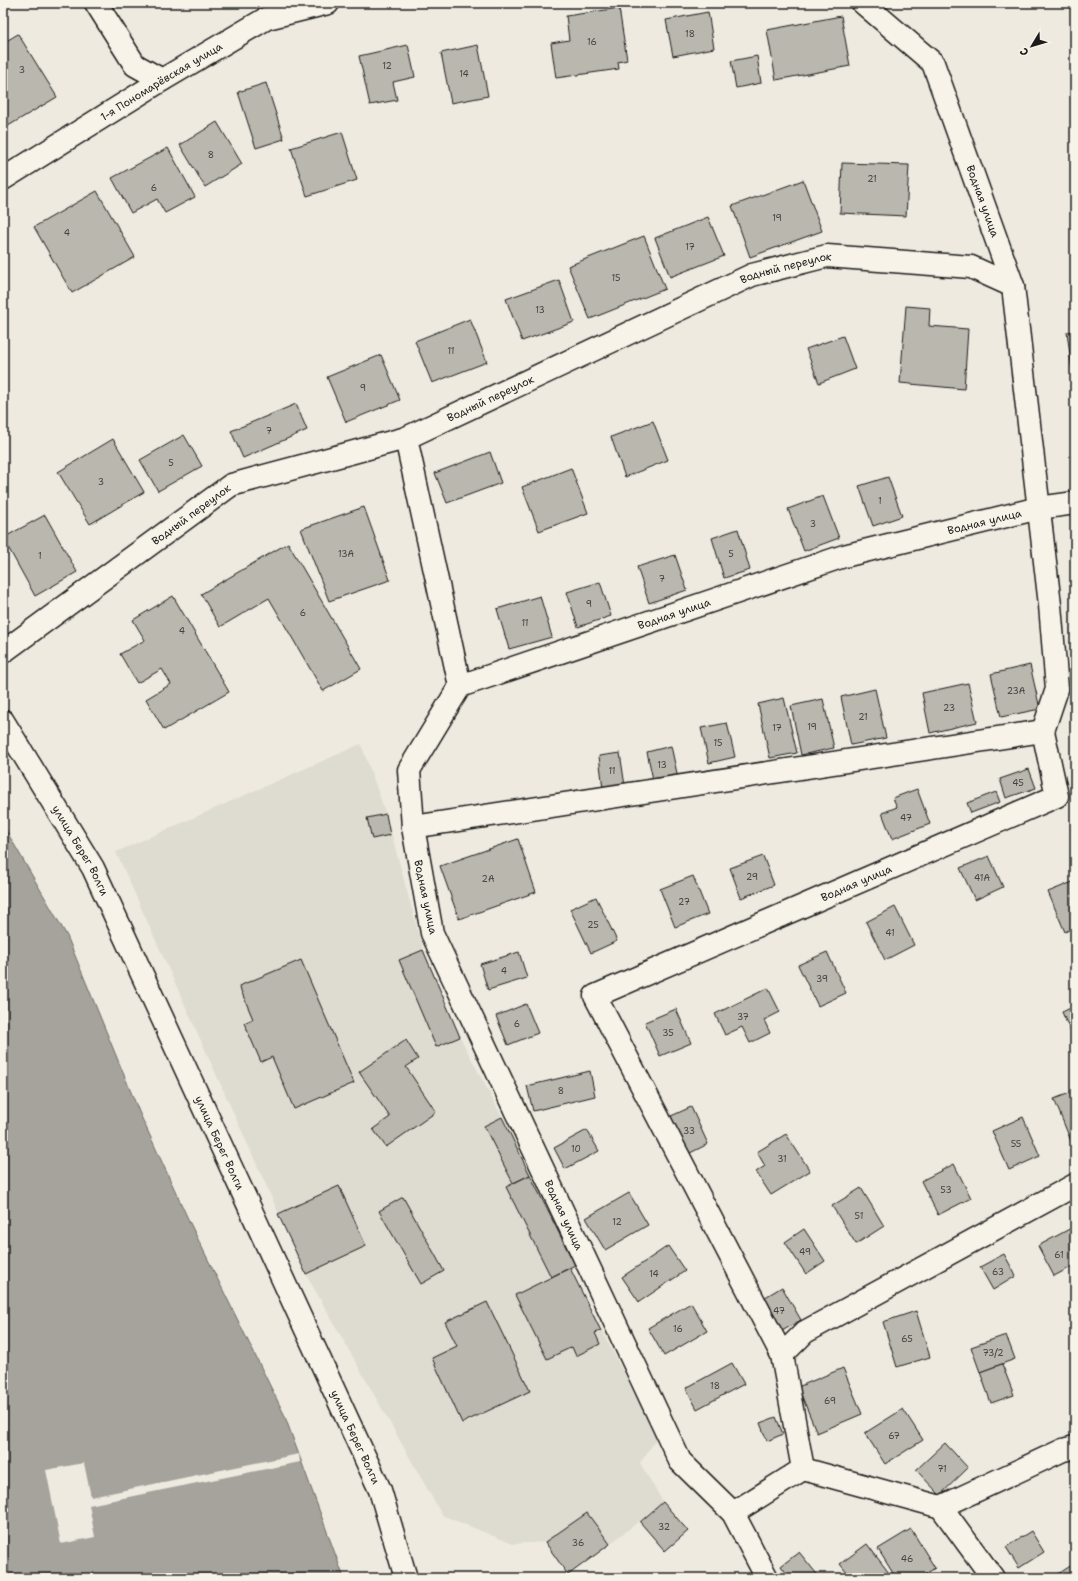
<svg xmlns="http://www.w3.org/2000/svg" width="1078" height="1581" viewBox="0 0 1078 1581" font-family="'Shantell Sans',sans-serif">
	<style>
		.built { fill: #dedbd1 }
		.water { fill: #a6a39d; stroke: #6f6d69 }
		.pier { fill: #eeeae0 }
		.building { fill: #bab7af; stroke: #1c1c1c }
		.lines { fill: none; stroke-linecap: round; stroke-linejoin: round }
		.minor-casing { stroke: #1c1c1c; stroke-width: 25 }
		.minor { stroke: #f7f3e8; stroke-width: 22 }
		.labels { text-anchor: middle; stroke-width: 4; stroke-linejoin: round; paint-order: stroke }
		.number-label { font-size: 9px; fill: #444341 }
		.street-label { font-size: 11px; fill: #1c1c1c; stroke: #f7f3e8 }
	</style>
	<rect width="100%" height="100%" fill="#eeeae0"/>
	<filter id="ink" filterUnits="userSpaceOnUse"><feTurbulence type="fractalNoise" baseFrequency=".025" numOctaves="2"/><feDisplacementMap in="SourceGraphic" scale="8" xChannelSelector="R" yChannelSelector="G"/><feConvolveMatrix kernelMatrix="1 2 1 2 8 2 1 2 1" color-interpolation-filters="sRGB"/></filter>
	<g filter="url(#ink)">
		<path class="built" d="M361 744 386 814 423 950 460 1037 502 1117 575 1265 570 1268 657 1438 640 1463 663 1502 610 1544 587 1513 545 1542 513 1544 442 1515 306 1274 116 852Z"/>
		<path class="water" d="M3 825 67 936 140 1114 189 1221 284 1414 344 1578H3Z"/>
		<path class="pier" d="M299 1454 300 1462 89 1505 95 1537 61 1544 46 1470 84 1463 91 1497Z"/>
		<g class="building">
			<path d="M619 8 627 60 618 62 619 69 556 78 551 43 569 40 566 16Z"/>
			<path d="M708 12 714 48 673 56 666 20Z"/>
			<path d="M841 16 850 66 776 80 767 30Z"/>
			<path d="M18 34 57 97 3 129V43Z"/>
			<path d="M408 45 415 77 393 82 397 100 370 105 359 56Z"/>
			<path d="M478 45 488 96 451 103 441 53Z"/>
			<path d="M757 56 761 83 736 88 731 61Z"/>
			<path d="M266 83 284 139 256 148 238 92Z"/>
			<path d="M217 122 242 164 205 187 180 145Z"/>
			<path d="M342 132 357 180 307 196 291 148Z"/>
			<path d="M168 148 195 197 165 213 157 199 131 213 112 178Z"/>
			<path d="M842 163 909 165 906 216 840 213Z"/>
			<path d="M803 180 822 231 750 257 732 206Z"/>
			<path d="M97 191 135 257 72 293 34 227Z"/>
			<path d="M708 217 724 256 670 277 655 238Z"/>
			<path d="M644 236 665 289 590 319 568 266Z"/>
			<path d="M559 280 574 322 522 341 506 299Z"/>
			<path d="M906 306 930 308 929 326 968 329 964 389 900 383Z"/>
			<path d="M470 319 487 362 432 383 415 341Z"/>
			<path d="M1075 331V393L1067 332Z"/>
			<path d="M843 336 855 369 819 383 806 349Z"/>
			<path d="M381 355 400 400 346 422 327 377Z"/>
			<path d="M296 404 307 430 243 458 231 431Z"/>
			<path d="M653 421 668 460 625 477 611 437Z"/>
			<path d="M184 435 202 466 158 491 140 460Z"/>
			<path d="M113 439 144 492 90 524 58 472Z"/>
			<path d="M490 452 501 483 447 503 435 473Z"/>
			<path d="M571 468 588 513 539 531 522 487Z"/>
			<path d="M888 477 902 516 873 526 859 486Z"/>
			<path d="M823 496 839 538 804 551 788 509Z"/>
			<path d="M364 507 390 580 329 601 301 529Z"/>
			<path d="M45 515 77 572 35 596 3 538Z"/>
			<path d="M738 529 750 570 724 578 712 538Z"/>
			<path d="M288 543 361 669 323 691 269 598 220 627 201 594Z"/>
			<path d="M675 555 687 590 649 603 637 567Z"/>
			<path d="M600 582 611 616 578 627 567 592Z"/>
			<path d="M173 596 229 692 164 730 146 699 171 684 162 669 137 683 120 654 145 640 133 620Z"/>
			<path d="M540 596 552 637 509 649 497 609Z"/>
			<path d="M1030 665 1040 709 1001 717 991 674Z"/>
			<path d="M968 683 977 722 930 733 922 693Z"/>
			<path d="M875 689 886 738 851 745 841 697Z"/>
			<path d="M784 698 797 753 770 758 758 704Z"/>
			<path d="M823 699 834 748 801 755 791 706Z"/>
			<path d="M727 723 735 757 709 763 701 728Z"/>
			<path d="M671 746 678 778 654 784 647 752Z"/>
			<path d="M620 753 625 786 603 789 599 756Z"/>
			<path d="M1029 769 1036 788 1006 798 1000 779Z"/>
			<path d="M917 789 930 824 892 839 882 813 897 807 893 798Z"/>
			<path d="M996 792 1000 802 971 813 967 803Z"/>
			<path d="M386 814 390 835 372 839 367 818Z"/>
			<path d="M518 839 536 892 459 919 440 866Z"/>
			<path d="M763 856 774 885 741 898 730 868Z"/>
			<path d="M989 856 1003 887 975 900 960 868Z"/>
			<path d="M693 876 708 914 675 927 660 889Z"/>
			<path d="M1075 881V927L1065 932 1048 892Z"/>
			<path d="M596 897 617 941 591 953 570 909Z"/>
			<path d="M895 907 914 945 885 960 866 922Z"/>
			<path d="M423 950 460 1037 436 1047 399 960Z"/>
			<path d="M519 952 527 978 488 990 480 964Z"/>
			<path d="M827 952 846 993 818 1006 798 965Z"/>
			<path d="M301 960 354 1083 294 1109 272 1057 261 1062 244 1023 253 1019 239 986Z"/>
			<path d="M768 988 780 1012 764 1020 770 1033 750 1043 742 1027 725 1035 715 1014Z"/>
			<path d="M526 1004 538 1033 508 1045 496 1016Z"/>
			<path d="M1075 1006V1042L1062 1012Z"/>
			<path d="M676 1009 691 1043 660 1056 645 1022Z"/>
			<path d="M406 1040 418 1059 406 1067 436 1112 386 1147 373 1129 390 1117 359 1072Z"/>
			<path d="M590 1071 595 1096 533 1111 527 1086Z"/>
			<path d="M1075 1091V1151L1054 1099Z"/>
			<path d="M691 1107 708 1144 686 1155 669 1117Z"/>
			<path d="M502 1117 530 1175 513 1183 484 1126Z"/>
			<path d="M1023 1117 1040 1156 1009 1170 992 1131Z"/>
			<path d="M587 1130 599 1151 565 1169 554 1148Z"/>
			<path d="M786 1134 810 1171 771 1195 756 1172 765 1166 757 1152Z"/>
			<path d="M954 1164 971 1198 938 1215 921 1181Z"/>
			<path d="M530 1175 575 1265 551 1277 506 1187Z"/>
			<path d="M339 1186 366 1246 306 1274 278 1214Z"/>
			<path d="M861 1188 884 1226 856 1244 832 1206Z"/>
			<path d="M629 1193 648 1225 605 1250 586 1218Z"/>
			<path d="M403 1197 444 1271 421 1284 379 1211Z"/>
			<path d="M1075 1226V1265L1054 1276 1038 1246Z"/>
			<path d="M804 1229 825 1261 806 1274 785 1242Z"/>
			<path d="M668 1246 685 1271 639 1302 622 1277Z"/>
			<path d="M1004 1254 1016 1276 993 1290 980 1267Z"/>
			<path d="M570 1268 601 1331 595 1333 600 1344 576 1356 572 1347 547 1359 515 1295Z"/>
			<path d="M782 1287 801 1320 775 1335 757 1302Z"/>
			<path d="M487 1302 530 1391 462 1423 432 1358 457 1346 445 1322Z"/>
			<path d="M691 1303 707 1331 664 1356 648 1328Z"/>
			<path d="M916 1311 930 1357 897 1367 883 1322Z"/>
			<path d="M1006 1335 1015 1359 980 1372 971 1347Z"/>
			<path d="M732 1363 744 1384 697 1409 686 1388Z"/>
			<path d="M1002 1364 1014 1395 991 1403 980 1372Z"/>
			<path d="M843 1368 862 1414 817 1433 798 1387Z"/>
			<path d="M903 1409 923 1440 885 1464 865 1433Z"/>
			<path d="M776 1417 783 1434 767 1441 760 1423Z"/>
			<path d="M945 1443 968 1468 940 1495 916 1470Z"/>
			<path d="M663 1502 688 1531 665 1551 640 1522Z"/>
			<path d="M587 1513 610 1544 568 1575 545 1542Z"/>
			<path d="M911 1529 935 1568 919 1578H896L878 1549Z"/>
			<path d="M1031 1531 1044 1552 1019 1568 1006 1547Z"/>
			<path d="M867 1544 889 1573 881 1578H867L862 1571 851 1578 840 1564Z"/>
			<path d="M799 1552 820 1578H790L781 1566Z"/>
			<path d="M1075 1563V1578H1052Z"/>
		</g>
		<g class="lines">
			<g class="minor-casing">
				<g id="minor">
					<path d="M96 3 135 65 162 80"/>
					<path id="s1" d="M3 179 162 80 267 18 328 3"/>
					<path d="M406 438 460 686"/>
					<path id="s2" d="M3 652 231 485 406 438 752 275 827 256 971 267 1013 286"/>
					<path id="s3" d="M3 721 93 868 380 1490 406 1578"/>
					<path d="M413 827 1043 731"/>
					<path d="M782 1355 805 1332 1075 1185"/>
					<path d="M803 1469 941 1507 993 1578"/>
					<path d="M941 1507 1063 1450 1075 1447"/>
					<path id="s4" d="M733 1513 803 1469 782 1355 595 996 1057 796 1043 731 1057 689 1050 605 1013 286 933 63 863 3"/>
					<path id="s5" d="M767 1578 733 1513 680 1461 432 933 413 827 409 770 460 686 844 556 1039 508 1075 503"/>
				</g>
			</g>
			<use href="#minor" class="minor"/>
		</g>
	</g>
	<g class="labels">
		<g class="number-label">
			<text x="690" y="37">18</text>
			<text x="592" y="45">16</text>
			<text x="387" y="69">12</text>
			<text x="22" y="73">3</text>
			<text x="464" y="77">14</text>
			<text x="211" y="158">8</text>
			<text x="872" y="182">21</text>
			<text x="154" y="191">6</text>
			<text x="777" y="221">19</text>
			<text x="67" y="236">4</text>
			<text x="690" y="250">17</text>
			<text x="616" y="281">15</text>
			<text x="540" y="313">13</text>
			<text x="451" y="354">11</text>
			<text x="363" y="391">9</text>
			<text x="269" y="434">7</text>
			<text x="171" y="466">5</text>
			<text x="101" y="485">3</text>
			<text x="880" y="504">1</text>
			<text x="813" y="527">3</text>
			<text x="346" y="557">13А</text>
			<text x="731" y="557">5</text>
			<text x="40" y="559">1</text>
			<text x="662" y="582">7</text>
			<text x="589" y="607">9</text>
			<text x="303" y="616">6</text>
			<text x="525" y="626">11</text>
			<text x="182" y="634">4</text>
			<text x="1016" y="694">23А</text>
			<text x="949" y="711">23</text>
			<text x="863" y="720">21</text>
			<text x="812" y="730">19</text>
			<text x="777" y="731">17</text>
			<text x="718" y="746">15</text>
			<text x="662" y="768">13</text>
			<text x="612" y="774">11</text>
			<text x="1018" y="786">45</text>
			<text x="906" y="821">47</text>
			<text x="752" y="880">29</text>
			<text x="982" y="881">41А</text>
			<text x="488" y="882">2А</text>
			<text x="684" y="905">27</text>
			<text x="593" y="928">25</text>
			<text x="890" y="936">41</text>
			<text x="504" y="974">4</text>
			<text x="822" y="982">39</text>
			<text x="743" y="1020">37</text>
			<text x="517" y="1027">6</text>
			<text x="668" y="1036">35</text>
			<text x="561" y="1094">8</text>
			<text x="689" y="1134">33</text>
			<text x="1016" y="1147">55</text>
			<text x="576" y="1152">10</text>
			<text x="782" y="1162">31</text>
			<text x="946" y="1193">53</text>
			<text x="859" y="1219">51</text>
			<text x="617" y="1225">12</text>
			<text x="805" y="1255">49</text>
			<text x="1059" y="1258">61</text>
			<text x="998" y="1275">63</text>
			<text x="654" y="1277">14</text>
			<text x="779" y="1314">47</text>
			<text x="678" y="1332">16</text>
			<text x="907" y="1342">65</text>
			<text x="993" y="1356">73/2</text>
			<text x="715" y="1389">18</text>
			<text x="830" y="1404">69</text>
			<text x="894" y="1439">67</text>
			<text x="942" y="1472">71</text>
			<text x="664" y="1530">32</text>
			<text x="578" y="1546">36</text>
			<text x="907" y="1562">46</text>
		</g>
		<g class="street-label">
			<text dy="4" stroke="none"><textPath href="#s1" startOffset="186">1-я Пономарёвская улица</textPath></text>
			<text transform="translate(983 201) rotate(70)" y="4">Водная улица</text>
			<text dy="4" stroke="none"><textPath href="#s2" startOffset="881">Водный переулок</textPath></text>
			<text dy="4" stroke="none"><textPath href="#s2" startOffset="557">Водный переулок</textPath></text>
			<text dy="4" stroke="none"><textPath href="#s2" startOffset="233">Водный переулок</textPath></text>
			<text dy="4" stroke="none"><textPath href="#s5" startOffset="1544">Водная улица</textPath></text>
			<text dy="4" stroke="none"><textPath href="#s5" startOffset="1220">Водная улица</textPath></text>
			<text dy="4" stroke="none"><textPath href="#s3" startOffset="151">улица Берег Волги</textPath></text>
			<text dy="4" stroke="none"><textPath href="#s4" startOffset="888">Водная улица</textPath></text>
			<text transform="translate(426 897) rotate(78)" y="4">Водная улица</text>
			<text dy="4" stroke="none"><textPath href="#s3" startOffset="475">улица Берег Волги</textPath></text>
			<text transform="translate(564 1215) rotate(65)" y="4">Водная улица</text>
			<text dy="4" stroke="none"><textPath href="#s3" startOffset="799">улица Берег Волги</textPath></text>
		</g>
	</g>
	<rect width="1078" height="1581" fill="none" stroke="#f7f3e8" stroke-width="16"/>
	<rect x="8" y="8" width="1062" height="1565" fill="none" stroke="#1c1c1c" stroke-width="1.5" filter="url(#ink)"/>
	<g transform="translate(1032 46) rotate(232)" stroke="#f7f3e8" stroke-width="3" paint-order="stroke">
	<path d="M0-3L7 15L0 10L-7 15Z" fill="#1c1c1c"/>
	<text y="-6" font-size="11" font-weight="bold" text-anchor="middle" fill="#1c1c1c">С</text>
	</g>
</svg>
